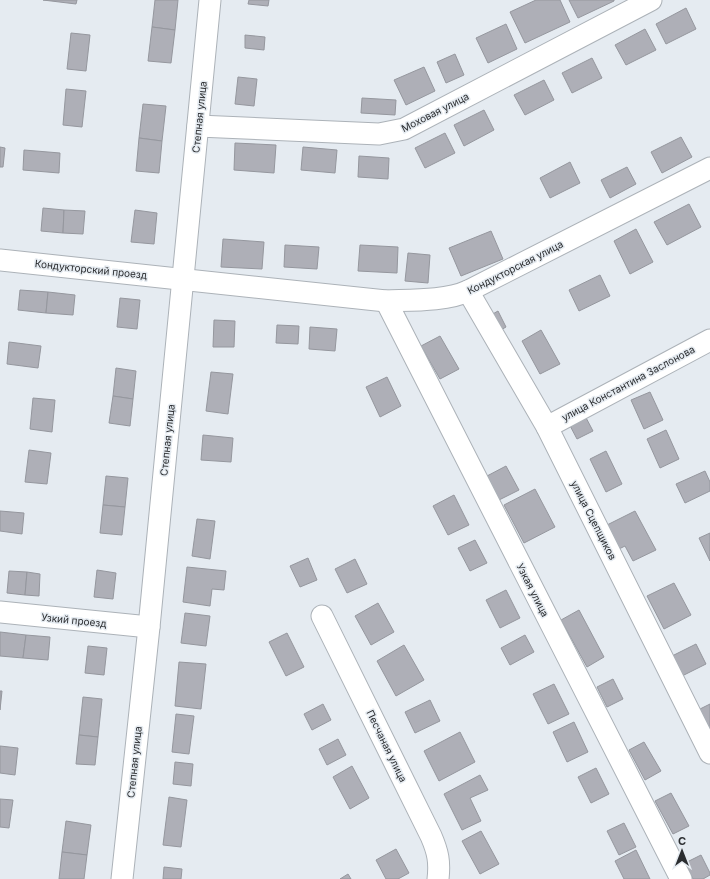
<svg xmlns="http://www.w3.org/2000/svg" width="710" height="879" viewBox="0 0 710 879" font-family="Inter,sans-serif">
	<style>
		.building { fill: #aeafb7; stroke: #95979e }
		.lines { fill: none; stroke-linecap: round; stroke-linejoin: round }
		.minor-casing { stroke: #acb2b8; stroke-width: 23 }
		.minor { stroke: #fff; stroke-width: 21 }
		.labels { text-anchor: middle; stroke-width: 3; stroke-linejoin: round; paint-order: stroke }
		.street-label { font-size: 10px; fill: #2b2d30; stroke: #e5ebf1 }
	</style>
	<rect width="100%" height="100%" fill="#e5ebf1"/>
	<g class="building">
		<path d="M43 0H77L76 4Z"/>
		<path d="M155 0H178L175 30 152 27Z"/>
		<path d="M249 0H269L268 6 248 4Z"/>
		<path d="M536 0H560L570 22 525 43 510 12Z"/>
		<path d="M569 0H614V1L578 18Z"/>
		<path d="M686 8 696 29 666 44 656 24Z"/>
		<path d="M506 24 517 49 488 63 476 38Z"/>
		<path d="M152 27 175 30 171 63 148 61Z"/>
		<path d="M645 29 656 50 626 65 615 45Z"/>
		<path d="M71 33 90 35 86 71 67 69Z"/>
		<path d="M245 35 265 37 264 50 245 48Z"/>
		<path d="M455 54 464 75 446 83 437 62Z"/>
		<path d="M592 58 602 78 572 93 562 73Z"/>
		<path d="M424 67 435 91 406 105 394 80Z"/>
		<path d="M238 77 257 79 254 106 235 104Z"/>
		<path d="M544 80 554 100 525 115 514 95Z"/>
		<path d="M66 89 86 91 82 127 63 125Z"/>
		<path d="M362 98 396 100 395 115 361 113Z"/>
		<path d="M143 104 166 106 162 141 139 138Z"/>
		<path d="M484 110 494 130 464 146 454 125Z"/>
		<path d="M445 133 455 153 425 168 415 148Z"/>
		<path d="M681 137 692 157 662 173 651 152Z"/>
		<path d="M139 138 162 141 159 173 136 171Z"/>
		<path d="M235 143 276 145 274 173 234 170Z"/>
		<path d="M0 147 5 148 3 167H0Z"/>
		<path d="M303 147 337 150 335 173 301 170Z"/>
		<path d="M24 150 60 153 59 173 23 170Z"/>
		<path d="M359 156 389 158 388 179 358 177Z"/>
		<path d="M570 162 580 183 550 198 540 178Z"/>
		<path d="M627 167 636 184 610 198 601 180Z"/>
		<path d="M689 204 701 227 667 245 654 222Z"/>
		<path d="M43 208 64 210 63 233 41 231Z"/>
		<path d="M64 210 85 211 83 234 63 233Z"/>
		<path d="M135 210 157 213 154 244 131 242Z"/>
		<path d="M636 229 653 262 630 274 614 241Z"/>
		<path d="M491 231 503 259 461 276 449 248Z"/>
		<path d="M223 239 264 242 262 269 221 267Z"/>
		<path d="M285 245 319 247 317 269 284 267Z"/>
		<path d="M360 245 398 247 397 273 358 271Z"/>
		<path d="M408 253 430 255 428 283 405 281Z"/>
		<path d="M600 275 610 296 579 311 569 290Z"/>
		<path d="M20 290 48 292 46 313 18 310Z"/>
		<path d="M48 292 75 295 73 315 46 313Z"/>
		<path d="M120 298 140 300 137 329 117 327Z"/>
		<path d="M498 311 506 327 492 335 484 319Z"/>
		<path d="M214 320 235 321 234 347H213Z"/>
		<path d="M277 325 299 326 298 344 276 343Z"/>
		<path d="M310 327 337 329 335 351 309 349Z"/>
		<path d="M541 330 560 364 540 374 522 341Z"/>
		<path d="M440 336 459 369 440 379 421 346Z"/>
		<path d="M9 342 41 346 38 368 7 364Z"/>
		<path d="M116 368 136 371 133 399 113 396Z"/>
		<path d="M211 372 233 374 228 414 206 411Z"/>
		<path d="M387 377 401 406 380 417 366 387Z"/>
		<path d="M650 392 663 420 644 429 631 400Z"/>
		<path d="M113 396 133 399 130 426 109 423Z"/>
		<path d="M33 398 55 400 52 432 30 429Z"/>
		<path d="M583 412 593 431 577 439 567 420Z"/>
		<path d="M666 430 679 459 660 468 647 439Z"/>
		<path d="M203 435 233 438 231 462 201 460Z"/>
		<path d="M29 450 51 453 47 484 25 482Z"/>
		<path d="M606 451 622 484 606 492 590 459Z"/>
		<path d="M506 466 519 490 499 500 487 476Z"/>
		<path d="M705 471 710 482V491L685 503 676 484Z"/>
		<path d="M106 476 128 478 125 507 103 505Z"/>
		<path d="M535 489 555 527 524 543 504 505Z"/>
		<path d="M454 495 469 525 448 535 433 506Z"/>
		<path d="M103 505 125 507 122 535 100 533Z"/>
		<path d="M0 511 24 513 22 534 0 531Z"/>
		<path d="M635 511 656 550 633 561 625 546 619 549 607 525Z"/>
		<path d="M197 519 215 521 210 559 192 556Z"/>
		<path d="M710 533V561L699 538Z"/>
		<path d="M475 540 487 563 470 571 458 548Z"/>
		<path d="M308 558 317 580 300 587 290 566Z"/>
		<path d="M355 559 367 584 347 593 335 569Z"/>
		<path d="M187 567 226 571 224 590 212 589 210 606 183 602Z"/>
		<path d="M97 570 116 573 113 599 94 597Z"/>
		<path d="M9 571 27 572 25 595 7 593Z"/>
		<path d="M27 572 40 574 39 596 25 595Z"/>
		<path d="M674 583 691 615 664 629 647 596Z"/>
		<path d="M506 590 520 618 500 628 486 600Z"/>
		<path d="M378 603 394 632 371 645 355 616Z"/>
		<path d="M579 610 604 657 587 667 561 620Z"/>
		<path d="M185 613 210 616 206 646 181 643Z"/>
		<path d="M0 632 26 635 23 658 0 656Z"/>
		<path d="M287 633 304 667 286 676 269 642Z"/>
		<path d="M26 635 50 637 48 660 23 658Z"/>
		<path d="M525 635 534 652 510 665 501 648Z"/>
		<path d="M696 644 706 664 672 681 662 661Z"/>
		<path d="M404 645 424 680 396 696 377 661Z"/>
		<path d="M88 646 107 648 104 675 85 673Z"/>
		<path d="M179 662 206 664 201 709 175 706Z"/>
		<path d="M613 679 623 699 607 707 597 687Z"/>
		<path d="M554 684 569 714 548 724 533 694Z"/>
		<path d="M0 691H2L0 710Z"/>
		<path d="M83 697 102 699 98 737 79 735Z"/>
		<path d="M430 700 440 721 415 733 405 712Z"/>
		<path d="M323 704 331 720 312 730 304 714Z"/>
		<path d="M710 704V740L692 713Z"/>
		<path d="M176 714 194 716 189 754 172 752Z"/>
		<path d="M574 722 588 752 567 762 553 732Z"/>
		<path d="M460 732 475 762 439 781 424 751Z"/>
		<path d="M79 735 98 737 95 765 76 764Z"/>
		<path d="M338 739 346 755 327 765 319 749Z"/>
		<path d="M644 742 661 771 645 780 629 750Z"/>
		<path d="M0 746 18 748 15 775 0 773Z"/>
		<path d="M175 762 193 764 191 786 173 784Z"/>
		<path d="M352 766 369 798 350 809 333 777Z"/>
		<path d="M596 768 609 794 591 803 578 777Z"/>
		<path d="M480 775 488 790 470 798 481 821 462 830 444 794Z"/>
		<path d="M671 793 689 826 673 834 655 801Z"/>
		<path d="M169 797 187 800 181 847 163 845Z"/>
		<path d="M0 799 13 800 9 828 0 827Z"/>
		<path d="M66 821 91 825 87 855 62 852Z"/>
		<path d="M624 823 636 847 619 855 607 831Z"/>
		<path d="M481 831 499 864 480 874 462 841Z"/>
		<path d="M396 849 409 873 398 879H386L376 860Z"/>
		<path d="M636 850 650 879H624L615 861Z"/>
		<path d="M62 852 87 855 84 879H59Z"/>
		<path d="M701 855 710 873V875L703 879H693L685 863Z"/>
		<path d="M164 867 182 869 181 879H163Z"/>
		<path d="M348 874 351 879H340Z"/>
	</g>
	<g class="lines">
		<g class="minor-casing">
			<g id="minor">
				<path d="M198 126 379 134 404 129 651 0"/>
				<path d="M0 260 386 301C410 300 447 301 468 291L710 168"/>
				<path d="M468 291 547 427 710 753"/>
				<path d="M386 301 681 879"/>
				<path d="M547 427 710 340"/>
				<path d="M0 612 149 627"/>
				<path d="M322 616 431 836C438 852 440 862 438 879"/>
				<path d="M122 879 149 627 210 0"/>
			</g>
		</g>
		<use href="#minor" class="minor"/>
	</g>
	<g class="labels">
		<g class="street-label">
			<text transform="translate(435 112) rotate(-27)" y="4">Моховая улица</text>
			<text transform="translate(199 117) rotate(-84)" y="4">Степная улица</text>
			<text transform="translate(515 267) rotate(-27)" y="4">Кондукторская улица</text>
			<text transform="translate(91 269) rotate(6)" y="4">Кондукторский проезд</text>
			<text transform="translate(628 383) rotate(-28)" y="4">улица Константина Заслонова</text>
			<text transform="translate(167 440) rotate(-84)" y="4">Степная улица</text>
			<text transform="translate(594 520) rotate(63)" y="4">улица Сцепщиков</text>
			<text transform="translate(533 590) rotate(63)" y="4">Узкая улица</text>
			<text transform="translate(74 620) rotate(6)" y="4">Узкий проезд</text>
			<text transform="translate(387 746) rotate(64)" y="4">Песчаная улица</text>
			<text transform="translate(134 762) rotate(-84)" y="4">Степная улица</text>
		</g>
	</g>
	<g transform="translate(682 851)" stroke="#e5ebf1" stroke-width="3" paint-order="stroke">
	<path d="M0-3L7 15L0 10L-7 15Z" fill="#2b2d30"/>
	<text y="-6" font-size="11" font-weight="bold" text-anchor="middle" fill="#2b2d30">С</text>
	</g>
</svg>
